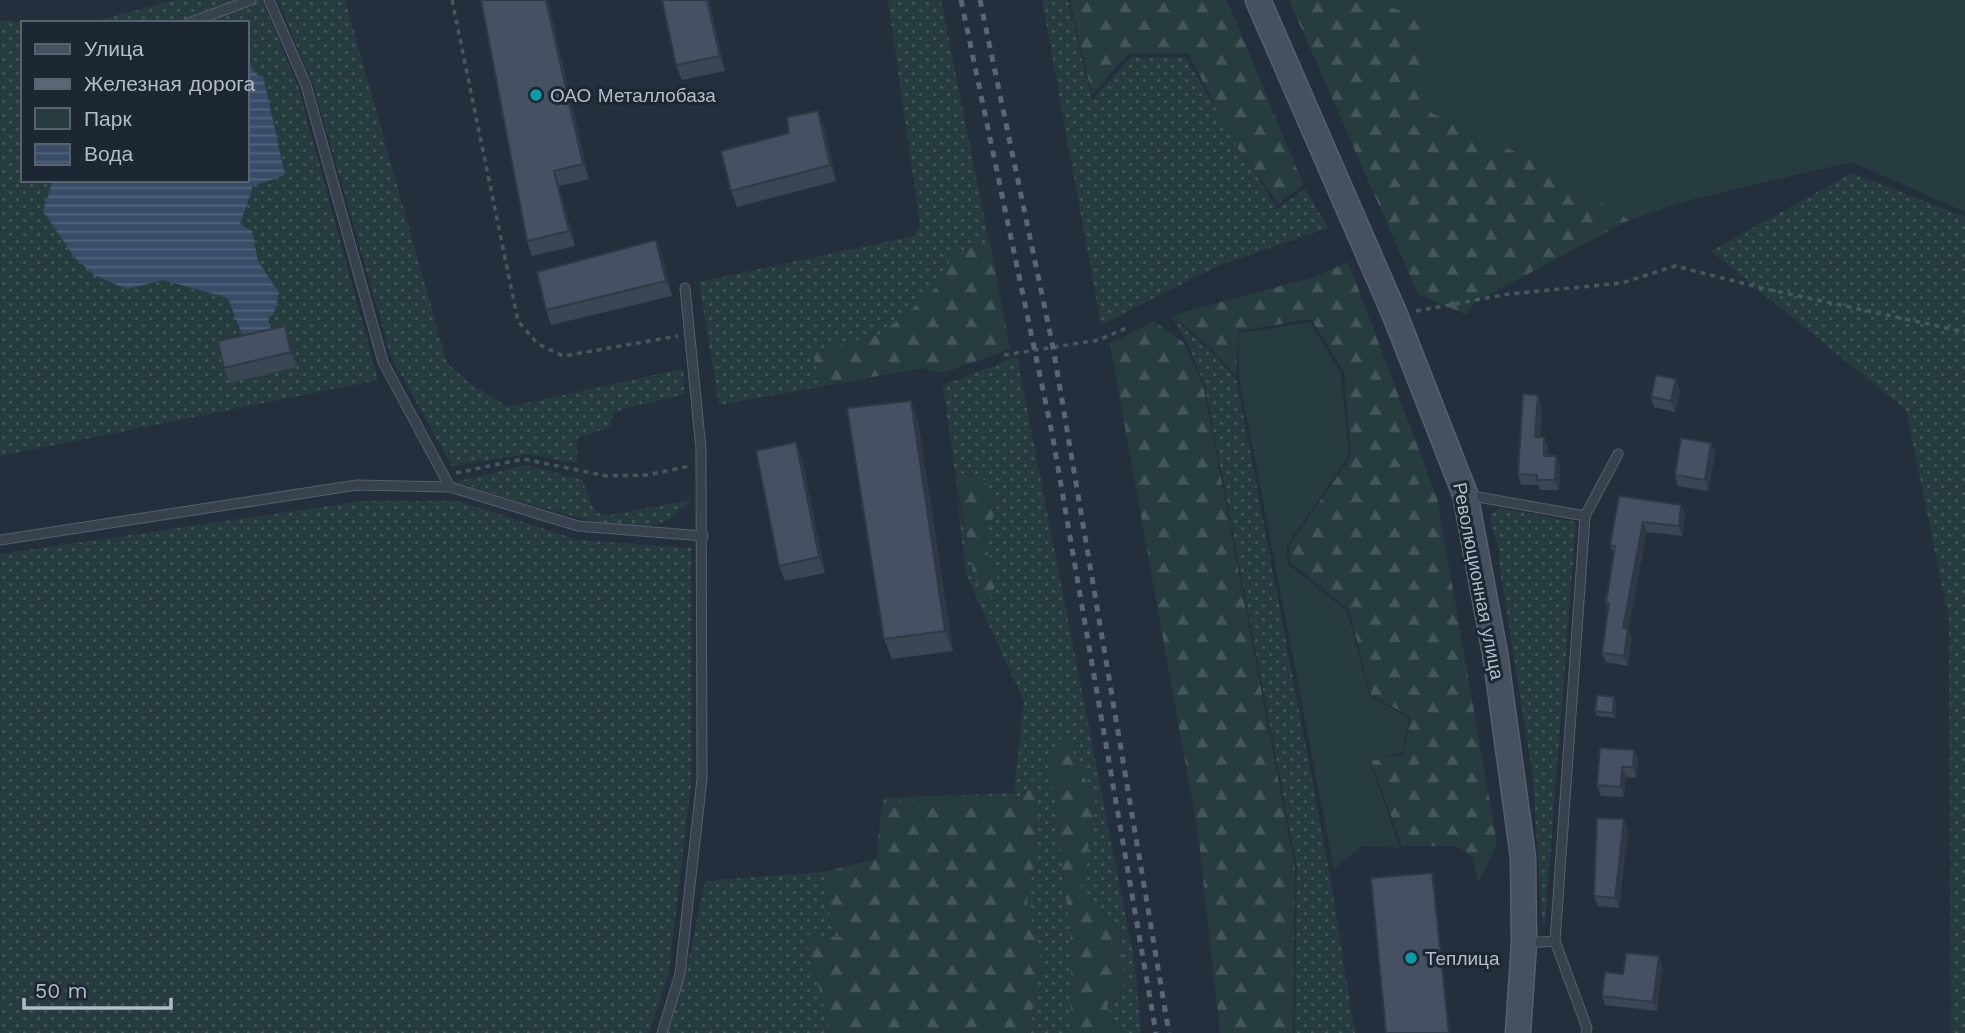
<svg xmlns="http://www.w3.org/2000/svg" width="1965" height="1033" viewBox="0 0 1965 1033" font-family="'Work Sans',sans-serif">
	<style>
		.grass { fill: url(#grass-dots) }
		.forest { fill: url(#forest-firs) }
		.green { fill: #263c3f }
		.water { fill: url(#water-rules) }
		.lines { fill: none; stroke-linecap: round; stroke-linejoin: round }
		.lane-casing { stroke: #565f6c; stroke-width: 11 }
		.secondary-casing { stroke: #565f6c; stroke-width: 27 }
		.path { stroke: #44595c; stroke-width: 3.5; stroke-dasharray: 5 5; stroke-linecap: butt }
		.lane { stroke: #38414e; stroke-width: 9 }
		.secondary { stroke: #465061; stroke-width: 24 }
		.rail { stroke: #5a6575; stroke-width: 5; stroke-dasharray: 7 7; stroke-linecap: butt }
		.wall { fill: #3b4654 }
		.shaded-wall { fill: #303945 }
		.building { fill: #455162; stroke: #303945; stroke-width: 2 }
		.culture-dot { fill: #0f9aa8; stroke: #1d2633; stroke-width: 2.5 }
		.labels { text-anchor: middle; stroke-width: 6; stroke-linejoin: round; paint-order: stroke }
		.poi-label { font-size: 19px; fill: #b4bcc9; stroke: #1d2633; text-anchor: start }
		.street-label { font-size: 19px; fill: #b4bcc9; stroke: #1d2633 }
	</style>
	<defs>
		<pattern id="grass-dots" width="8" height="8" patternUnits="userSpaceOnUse" patternTransform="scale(1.75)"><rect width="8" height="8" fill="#263c3f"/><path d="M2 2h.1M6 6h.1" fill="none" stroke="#435659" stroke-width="1.8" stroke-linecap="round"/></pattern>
		<pattern id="forest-firs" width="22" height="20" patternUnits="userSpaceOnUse" patternTransform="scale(1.75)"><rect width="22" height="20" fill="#263c3f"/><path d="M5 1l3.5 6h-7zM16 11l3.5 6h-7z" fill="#435659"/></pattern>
		<pattern id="water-rules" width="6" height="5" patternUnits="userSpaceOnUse" patternTransform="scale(1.75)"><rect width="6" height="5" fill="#394c67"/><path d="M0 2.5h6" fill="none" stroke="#53647b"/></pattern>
	</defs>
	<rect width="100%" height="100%" fill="#242f3e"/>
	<g class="grass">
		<path d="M176 0H262L298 86 378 380 0 456V20L52 23H23V180H247V23H87Z"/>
		<path d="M278 0H345L447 363 468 382 508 407 683 369 685 394 613 412 610 427 577 438V463L527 454 452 466 391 357 314 87Z"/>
		<path d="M888 0H941L1010 349 942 373 922 368 719 405 699 282 914 236 920 225Z"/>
		<path d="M1042 0H1068L1092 100 1131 57H1185L1277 209 1305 189 1328 228 1217 266 1101 325Z"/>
		<path d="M1852 173 1965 217V1033H1951L1949 620 1906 410 1711 251Z"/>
		<path d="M1172 317 1215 355 1237 381 1329 870 1355 1033H1295L1297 867 1205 386 1186 340Z"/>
		<path d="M1017 357 1135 965 1141 1033H1119L1107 1006 1126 982 1116 926 1080 894 1096 804 1065 733 1050 756 1071 943V1033H1030L1034 995 1042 966 1027 901 1036 853 1034 779 1018 800 887 801 876 859 883 798 1014 793 1024 702 966 574 956 491 973 572H999L983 545 997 505 982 476 955 473 943 385Z"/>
		<path d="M527 465 582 480 594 510 604 516 692 500C683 507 672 519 661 523 622 538 499 494 455 482Z"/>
		<path d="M363 501H458L578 540 691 548V783L669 971 649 1033H0V554Z"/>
		<path d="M1500 508 1576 522 1545 923 1542 922 1533 778 1499 563C1502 543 1489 533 1491 514Z"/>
		<path d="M824 872 830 916 843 937 805 935 831 1033H668L690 954 705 881Z"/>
	</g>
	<g class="forest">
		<path d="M1070 0H1227L1303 184 1279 204 1239 150 1188 53 1128 54 1092 95Z"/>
		<path d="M1289 0H1366L1428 18V111L1537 162 1629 220 1475 302 1467 315 1418 294Z"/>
		<path d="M978 245 991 248 1010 349 942 373 922 368 821 386 812 351 879 335 934 291 953 254Z"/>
		<path d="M1348 262 1437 498 1497 844 1478 883 1472 856 1456 846H1402L1371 761 1403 754 1411 717 1371 695 1349 610 1290 562 1289 545 1351 457 1344 372 1311 319 1238 331 1236 377 1215 352 1172 315 1311 278Z"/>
		<path d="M1154 321 1184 343 1204 389 1295 868 1293 1033H1220L1198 832 1110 344Z"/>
		<path d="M955 474 982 476 997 506 983 545 999 572 989 607 973 572Z"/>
		<path d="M1065 733 1096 804 1080 893 1116 926 1126 982 1107 1006 1119 1033H1071V943L1050 756Z"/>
		<path d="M1035 778 1036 853 1027 901 1042 966 1034 995 1030 1033H831L805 935 843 937 830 916 824 872 876 859 886 801 1018 800Z"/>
	</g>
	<g class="green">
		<path d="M1366 0H1965V212L1852 162 1694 199 1629 220 1537 162 1428 111V19Z"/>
		<path d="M1310 322 1341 373 1349 456 1287 545V563L1347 611 1370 696 1409 718 1402 752 1370 761 1400 848 1361 846 1334 870 1239 377V333Z"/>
	</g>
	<path class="water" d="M247 59 256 75 263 76 285 175 253 186 240 224 252 231 258 261 279 293 274 313 268 319 271 330 243 337 228 298 163 280 127 289 94 275 74 257 43 211 53 180H247Z"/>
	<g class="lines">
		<g class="lane-casing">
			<g id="lane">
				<path d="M269 0 306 85 383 362 450 487"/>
				<path d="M189 23 251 0"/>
				<path d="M1467 495 1585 516 1555 941 1587 1028 1586 1033"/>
				<path d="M1585 516 1618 454"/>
				<path d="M0 540 357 485 450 487 578 526 703 536"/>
				<path d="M1526 943 1555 941"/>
				<path d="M662 1033 680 974 702 779 701 449 685 288"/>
			</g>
		</g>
		<g class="secondary-casing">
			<path id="secondary" d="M1258 0 1395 315 1465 494 1495 653 1523 857 1524 943 1518 1033"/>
		</g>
		<g class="path">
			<path d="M452 0 518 321 538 344 563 356 678 336"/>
			<path d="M1416 311 1509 294 1622 283 1675 266 1762 288 1965 332"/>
			<path d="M1004 355 1099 340 1126 328"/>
			<path d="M456 473 523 459 607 476 647 475 690 466"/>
		</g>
		<use href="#lane" class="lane"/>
		<use href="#secondary" class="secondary"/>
		<g class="rail">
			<path d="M961 0 1052 433 1156 1033"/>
			<path d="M980 0 1053 347 1169 1033"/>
		</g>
	</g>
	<g class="wall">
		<path d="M481 0H548L589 179 559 186 575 246 532 256 527 241Z"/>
		<path d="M662 0H709L725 71 682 80 676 65Z"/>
		<path d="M818 111 824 127 836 181 737 207 731 191 789 133Z"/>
		<path d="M656 240 662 255 672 296 551 325 546 310Z"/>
		<path d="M291 341 297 367 230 383 224 368Z"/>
		<path d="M1680 389 1675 412 1654 407 1651 397Z"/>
		<path d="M1542 406 1540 437 1548 447 1547 456 1560 466 1559 490H1540L1539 485H1521L1518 474Z"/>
		<path d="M918 421 953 651 892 659 884 639Z"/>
		<path d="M1711 443 1715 453 1708 491 1678 486 1675 475Z"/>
		<path d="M802 458 825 573 785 581 779 566Z"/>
		<path d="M1619 496 1681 505 1685 515 1682 536 1647 532 1628 629 1632 639 1628 666 1606 662 1602 653 1608 610 1606 603 1614 555 1610 545Z"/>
		<path d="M1614 697 1616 702 1615 718 1597 716 1595 711Z"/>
		<path d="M1600 748 1638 760 1636 778 1626 777 1624 797 1601 796 1597 785Z"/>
		<path d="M1624 819 1628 830 1619 908 1598 906 1594 896Z"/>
		<path d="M1659 956 1662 966 1657 1011 1605 1005 1602 996Z"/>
	</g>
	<g class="shaded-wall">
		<path d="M546 0H548L589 179 583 164Z"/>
		<path d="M707 0H709L725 71 720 56Z"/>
		<path d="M818 111 824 127 836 181 830 165Z"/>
		<path d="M554 171 559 186 575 246 569 231Z"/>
		<path d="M656 240 662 255 672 296 666 281Z"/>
		<path d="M285 326 291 341 297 367 291 352Z"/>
		<path d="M1676 379 1680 389 1675 412 1671 401Z"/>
		<path d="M1538 395 1542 406 1539 447 1535 437Z"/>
		<path d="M911 401 918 421 953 651 945 631Z"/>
		<path d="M1544 437 1548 447 1547 466 1544 456Z"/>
		<path d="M796 442 802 458 825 573 819 557Z"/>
		<path d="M1711 443 1715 453 1708 491 1705 480Z"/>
		<path d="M1556 456 1560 466 1559 490 1555 480Z"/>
		<path d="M1681 505 1685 515 1682 536 1679 526Z"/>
		<path d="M1643 522 1647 532 1627 638 1623 628Z"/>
		<path d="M1628 629 1632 639 1628 666 1624 656Z"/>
		<path d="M1614 697 1616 702 1615 718 1613 713Z"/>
		<path d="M1634 750 1638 760 1636 778 1633 767Z"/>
		<path d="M1622 767 1626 777 1624 797 1621 787Z"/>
		<path d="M1624 819 1628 830 1619 908 1615 898Z"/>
		<path d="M1432 873 1434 879 1450 1033H1449Z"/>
		<path d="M1659 956 1662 966 1657 1011 1653 1002Z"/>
	</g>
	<g class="building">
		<path d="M481 0H546L583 164 554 171 569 231 527 241Z"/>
		<path d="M662 0H707L720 56 676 65Z"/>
		<path d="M818 111 830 165 731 191 721 151 789 133 787 117Z"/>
		<path d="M656 240 666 281 546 310 537 272Z"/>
		<path d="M285 326 291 352 224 368 218 341Z"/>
		<path d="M1656 375 1676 379 1671 401 1651 397Z"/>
		<path d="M1523 394 1538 395 1535 437H1544V456H1556L1555 480H1537V475L1518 474Z"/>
		<path d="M911 401 945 631 884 639 847 408Z"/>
		<path d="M1681 438 1711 443 1705 480 1675 475Z"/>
		<path d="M796 442 819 557 779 566 756 451Z"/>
		<path d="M1619 496 1681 505 1679 526 1643 522 1623 628 1628 629 1624 656 1602 653 1609 603H1606L1615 546 1610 545Z"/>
		<path d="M1597 695 1614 697 1613 713 1595 711Z"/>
		<path d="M1600 748 1634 750 1633 767H1622L1621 787 1597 785Z"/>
		<path d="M1597 818 1624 819 1615 898 1594 896Z"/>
		<path d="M1432 873 1449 1033H1386L1371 878Z"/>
		<path d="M1626 953 1659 956 1653 1002 1602 996 1605 972 1623 974Z"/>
	</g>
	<g class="culture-dot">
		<circle cx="536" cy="95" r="7"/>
		<circle cx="1411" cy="958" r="7"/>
	</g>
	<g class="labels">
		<g class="poi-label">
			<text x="550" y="102">ОАО Металлобаза</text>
			<text x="1425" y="965">Теплица</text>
		</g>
		<g class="street-label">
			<text transform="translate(1479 581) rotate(79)" y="7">Революционная улица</text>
		</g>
	</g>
	<rect x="21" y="21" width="228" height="161" fill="#1d2633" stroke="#59626f" stroke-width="2"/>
	<rect x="35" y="44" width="35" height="10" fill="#465061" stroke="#59626f" stroke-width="2"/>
	<text x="84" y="56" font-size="21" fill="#b4bcc9">Улица</text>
	<rect x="35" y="79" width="35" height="10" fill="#5a6575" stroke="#59626f" stroke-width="2"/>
	<text x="84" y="91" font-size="21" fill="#b4bcc9">Железная дорога</text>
	<rect x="35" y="108" width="35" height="21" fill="#263c3f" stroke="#59626f" stroke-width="2"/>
	<text x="84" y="126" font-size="21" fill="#b4bcc9">Парк</text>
	<rect x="35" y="144" width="35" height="21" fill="url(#water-rules)" stroke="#59626f" stroke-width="2"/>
	<text x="84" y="161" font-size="21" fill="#b4bcc9">Вода</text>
	<path d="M24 998v10h147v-10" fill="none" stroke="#b4bcc9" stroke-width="3.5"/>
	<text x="35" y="998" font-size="21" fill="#b4bcc9" stroke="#1d2633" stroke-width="5" paint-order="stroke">50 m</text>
</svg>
